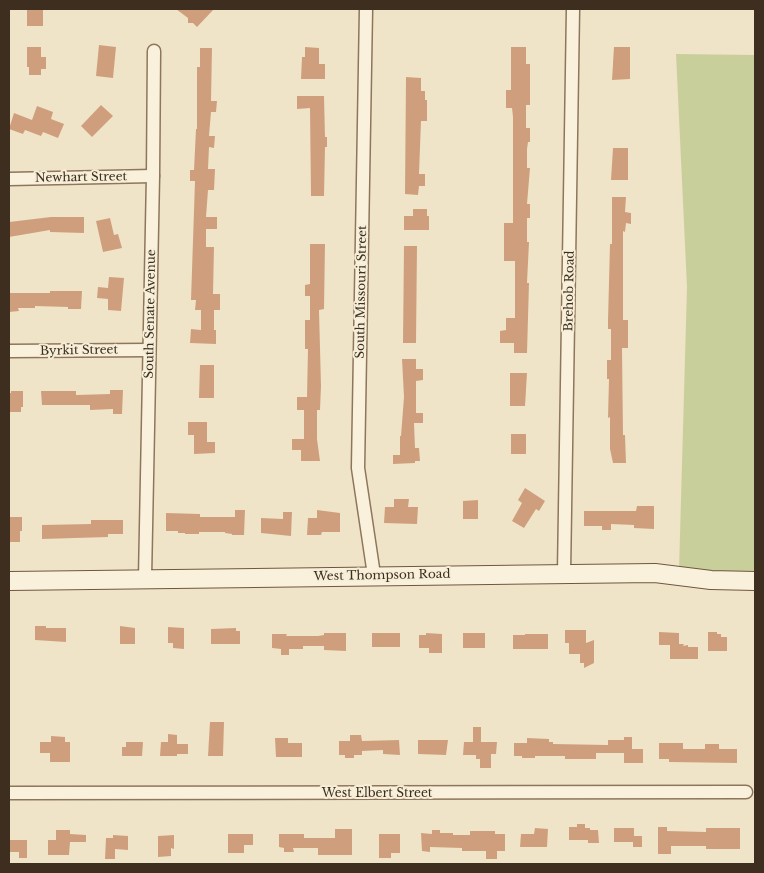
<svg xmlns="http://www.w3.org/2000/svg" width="764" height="873" viewBox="0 0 764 873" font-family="'Libre Baskerville',serif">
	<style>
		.green { fill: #c9cf9b }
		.building { fill: #cf9f7d }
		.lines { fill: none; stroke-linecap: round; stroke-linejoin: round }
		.street-casing { stroke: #8d765c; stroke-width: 15 }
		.secondary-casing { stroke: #6f573f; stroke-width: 20 }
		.street { stroke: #faf1dc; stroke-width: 12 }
		.secondary { stroke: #faf1dc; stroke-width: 18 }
		.labels { text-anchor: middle; stroke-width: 4; stroke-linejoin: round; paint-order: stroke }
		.street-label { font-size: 12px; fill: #3d2e20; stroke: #f7eed8 }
	</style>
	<rect width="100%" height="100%" fill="#f0e4c8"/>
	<path class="green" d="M676 54 755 55V572L679 570 687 287Z"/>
	<g class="building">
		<rect x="27" y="9" width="16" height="17"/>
		<path d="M176 9H214L197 27 193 23H188V18Z"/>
		<path d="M99 45 116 47 113 78 96 76Z"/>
		<path d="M27 47H41V57H46V69H41V75H29V67H27Z"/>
		<path d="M305 47 319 48V64H325V79H301L302 57H305Z"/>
		<path d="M511 47H526V64H530V105H526V128H530V142H528L527 149V168H530L527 204H530V218H527V242H529L527 283H529L527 353H514V343H500V331L506 330V318H515V261H504V223H513V117L512 108H506V90H511Z"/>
		<path d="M614 47H630V79L612 80Z"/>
		<path d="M200 48H212L211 101H217L216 112H211L209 136H215L214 148 209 147 208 169H215L214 190H208L206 217H217V229H206V247H214L213 294H220V310H214V330H216V344L190 343 191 329 201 330V310H195L196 300H191L195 181H190V170H194L196 129H197V67H200Z"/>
		<path d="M406 77 421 78V91H425V100H427V121H421L419 174H425V186H419L418 195 405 194Z"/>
		<path d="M297 96H324L325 137H327V147H325L324 196H311L310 108 297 109Z"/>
		<path d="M101 105 113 116 92 137 81 126Z"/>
		<path d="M37 106 53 112 51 119 64 124 58 138 43 132 41 136 25 130 23 134 9 129 14 113 32 120Z"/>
		<path d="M613 148H628V180H611Z"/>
		<path d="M612 197H626L625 212 631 213V224L626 223 625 232 623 231V320H628V348H622L623 435H625L626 463H613L610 449V417L608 418 609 379H607V360H611V329H608V321L610 244H612Z"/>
		<path d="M413 209H427V216H429V230H404V216H413Z"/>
		<path d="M51 217H84V233L50 232V230L9 237V222Z"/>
		<path d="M110 218 114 235 118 234 122 248 103 252 96 221Z"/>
		<path d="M310 244H325L324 309 319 310 321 386 320 410H317V439L320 461H301V450H292V439H304V410H297V397H307L308 349H305V320H310V296H305V285L310 284Z"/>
		<path d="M404 246H417L416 343H403Z"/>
		<path d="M109 277 124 278 121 311 108 310V299L97 298 98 287 108 288Z"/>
		<path d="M50 291H82L81 309H68V307L35 306V308H18L19 311 9 312V293H50Z"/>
		<path d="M402 359H416V369H423V380L416 381V413H423V423H414L415 448H419L420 461H415V463L393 464V455H400V436H401L404 397Z"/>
		<path d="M200 365H214V398H199Z"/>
		<path d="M510 373H527L525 406H510Z"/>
		<path d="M110 390H123L122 414H113V409L90 410V405H42L41 391H76V395L110 394Z"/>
		<path d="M11 391H23V407H21V412H9V393H11Z"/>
		<path d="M188 422H207V442H215V453L194 454V435H188Z"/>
		<rect x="511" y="434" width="15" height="20"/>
		<path d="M525 488 545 501 539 511 536 509 524 528 512 521 522 503 518 500Z"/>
		<path d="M394 499H409L408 507H418L417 524 384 523 385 507H394Z"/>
		<path d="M478 500V519H463V501Z"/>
		<path d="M637 506H654V529L634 528V525L611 524V530H602V526H584V511H636Z"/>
		<path d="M235 510H245L244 535H232V534L225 533V532H199V534H185V533H178V531H166V513L200 514V517H235Z"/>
		<path d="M317 510 340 513V532H322L321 535H307L308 518H317Z"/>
		<path d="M283 512H292L291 536 261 533V518L283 519Z"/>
		<path d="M9 517H22V531H20V542H9Z"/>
		<path d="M91 520H123V534H108V537L42 539V525L91 524Z"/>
		<path d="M35 626H46V628H66V642L35 640Z"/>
		<path d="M120 626 135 628V644H120Z"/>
		<path d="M168 627 184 628V649L173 648V643H168Z"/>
		<path d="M236 628V631H240V644H211V629Z"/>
		<path d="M565 630H586V643L594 640V663L584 668V663H580V654H569V643H565Z"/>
		<path d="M659 632 679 633V644H684L683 646 688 645V647H698V659H670V645H659Z"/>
		<path d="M708 632H717V634H721V637H727V651H708Z"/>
		<path d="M324 633H346V651L324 650V646H303V649H289V655H281V649L272 648V634H287L286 636H318L324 635Z"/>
		<rect x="372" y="633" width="28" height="14"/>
		<path d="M426 633 442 634V653H429V648H419V635H426Z"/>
		<rect x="463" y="633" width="22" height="15"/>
		<path d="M525 634H548V649H513V635H525Z"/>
		<path d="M210 722H224L223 756H208Z"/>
		<path d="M473 727H481V742H497L496 754H491V768H480V759H476V755H463L464 742H473Z"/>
		<path d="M168 734 177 735V744H188V754H177V756H160L161 742H168Z"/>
		<path d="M350 735H361L362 741 399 740 400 755 383 754V750L362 751V755H354V758H345V755H339V741H350Z"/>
		<path d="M51 736 65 737V742H70V762H50V753H40V742H51Z"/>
		<path d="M624 737H632V749H643V763H624V753H596V759H565V756H535V758H522V756H514V743H527V738L549 739V742H553V744L608 745V740H624Z"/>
		<path d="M275 738H288V743H302V757H276Z"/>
		<path d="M418 740H448L446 755 418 754Z"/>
		<path d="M126 742H143L142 756H122V747H126Z"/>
		<path d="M659 743H683V749H705V744H719V749H737V763L669 762V759H659Z"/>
		<path d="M577 824H585V828H590V830H598L599 843H588V840H569V827H577Z"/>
		<path d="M658 827H667V831L706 832V828H740V849H706V846H671V854H658Z"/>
		<path d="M535 828 548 829 547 847H520L521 834H534Z"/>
		<path d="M614 828H634V836H642V847H633V842H614Z"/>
		<path d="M335 829H352V855H318V848H293L294 852H284V848L279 847V834H304V838H335Z"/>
		<path d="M56 830H70V834L86 835V842H70L69 855H48V840H56Z"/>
		<path d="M432 830H440V833H453V835H470V831H495V834H505V851H497V859H486V851H462V848L430 847V852L422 851 421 833 432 834Z"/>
		<path d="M228 834H253V845H244V853H228Z"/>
		<path d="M379 834H400V853H391V858H379Z"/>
		<path d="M113 835 128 836V850L115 849V859H105L106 838H113Z"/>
		<path d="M174 835V849L171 848V856L158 857V836Z"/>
		<path d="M10 840H27V858H19V852H9Z"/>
	</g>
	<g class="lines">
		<g class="street-casing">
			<g id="street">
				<path d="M366 9 358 468 374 575"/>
				<path d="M9 179 153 176"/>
				<path d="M9 351 149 350"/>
				<path d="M564 573 573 9"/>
				<path d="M145 578 153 176 154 51"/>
				<path d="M9 793 746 792"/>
			</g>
		</g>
		<g class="secondary-casing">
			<path id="secondary" d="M9 581 655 573 711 580 755 581"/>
		</g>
		<use href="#street" class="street"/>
		<use href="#secondary" class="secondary"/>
	</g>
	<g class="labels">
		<g class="street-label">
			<text transform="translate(81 177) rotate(-1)" y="4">Newhart Street</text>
			<text transform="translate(569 291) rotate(-89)" y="4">Brehob Road</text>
			<text transform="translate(361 292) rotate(-89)" y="4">South Missouri Street</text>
			<text transform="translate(150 314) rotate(-89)" y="4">South Senate Avenue</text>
			<text transform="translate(79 350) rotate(-1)" y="4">Byrkit Street</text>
			<text transform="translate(382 575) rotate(-1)" y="4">West Thompson Road</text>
			<text x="377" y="797">West Elbert Street</text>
		</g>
	</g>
	<rect width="764" height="873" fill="none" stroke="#3d2e20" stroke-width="20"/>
</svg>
